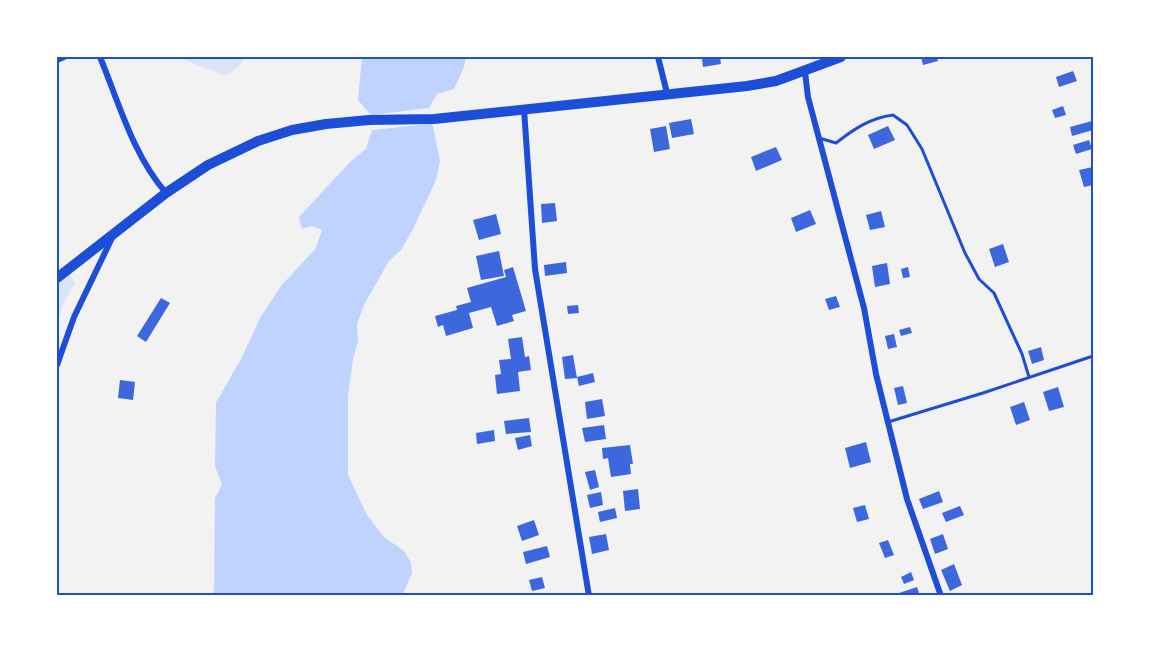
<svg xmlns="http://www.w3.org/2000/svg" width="1150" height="653" viewBox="0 0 1150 653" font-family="'DejaVu Sans',sans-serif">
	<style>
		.green { fill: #dbe4f7 }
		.water { fill: #bfd3fe }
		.pier { fill: #f2f2f2 }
		.building { fill: #3d67dc }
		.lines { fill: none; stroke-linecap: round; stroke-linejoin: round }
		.service { stroke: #1d4ed8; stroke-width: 3 }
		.minor { stroke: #1d4ed8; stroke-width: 6 }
		.primary { stroke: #1d4ed8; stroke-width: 10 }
		.neatline { fill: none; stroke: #1d4ed8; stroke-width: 2 }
	</style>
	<rect width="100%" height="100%" fill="#f2f2f2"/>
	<g class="green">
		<path d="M178 57H246L238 67 225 76Z"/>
		<path d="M69 274 75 283 64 302 57 323V284Z"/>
	</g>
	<path class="water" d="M362 57H466L464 67 454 89 437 94 429 108 440 161 436 180 413 229 401 250 389 261 365 303 357 324 358 341 353 359 348 396V475L367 515 384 537 404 551 411 563 412 573 402 596H214L215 498 222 485 215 466 216 403 241 359 260 318 281 286 316 248 322 230 312 226 302 229 299 217 352 160 366 149 372 130 371 115 358 100Z"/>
	<path class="pier" d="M429 108 431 124 372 130 371 115Z"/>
	<g class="building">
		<path d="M720 57 721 64 703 67 702 59Z"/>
		<path d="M921 57H937L938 61 923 65Z"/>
		<path d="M1073 71 1077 81 1059 87 1056 77Z"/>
		<path d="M1063 106 1066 115 1055 118 1052 110Z"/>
		<path d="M691 119 694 134 672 138 669 123Z"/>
		<path d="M1092 121 1093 130 1072 136 1070 127Z"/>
		<path d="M666 126 670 149 654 152 650 129Z"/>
		<path d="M888 126 895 140 874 149 868 135Z"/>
		<path d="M1089 140 1092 149 1076 154 1073 145Z"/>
		<path d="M776 147 782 160 756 171 751 157Z"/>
		<path d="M1093 167V185L1084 187 1079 170Z"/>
		<path d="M555 203 557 221 542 223 541 204Z"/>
		<path d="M810 210 816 224 796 232 791 218Z"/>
		<path d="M881 211 885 227 870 230 866 215Z"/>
		<path d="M496 214 501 234 479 240 473 220Z"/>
		<path d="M1003 244 1009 262 995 267 989 249Z"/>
		<path d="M499 251 504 276 481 280 476 256Z"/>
		<path d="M566 262 567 273 545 276 544 265Z"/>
		<path d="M887 263 890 284 875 287 872 266Z"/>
		<path d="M513 267 526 311 512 315 514 321 497 326 491 307 469 313 473 328 446 336 443 325 438 327 435 316 457 310 456 306 471 302 467 288 506 277 504 270Z"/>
		<path d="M908 267 910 277 903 278 901 269Z"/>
		<path d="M836 296 840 307 829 310 825 299Z"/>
		<path d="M161 298 170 303 146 342 137 336Z"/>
		<path d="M578 305 579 313 568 314 567 306Z"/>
		<path d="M910 327 912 333 901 336 899 330Z"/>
		<path d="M894 334 897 347 888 349 885 336Z"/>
		<path d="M522 337 525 357 529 356 531 370 518 372 520 391 497 394 495 375 501 374 499 360 511 359 508 339Z"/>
		<path d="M1041 347 1044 360 1032 364 1028 351Z"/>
		<path d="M573 355 577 378 565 379 562 357Z"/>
		<path d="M593 373 595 382 579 386 577 377Z"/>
		<path d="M120 380 135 382 133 400 118 398Z"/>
		<path d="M903 386 907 403 898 405 894 388Z"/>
		<path d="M1058 387 1064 407 1049 411 1043 392Z"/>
		<path d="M602 399 605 416 587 419 585 402Z"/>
		<path d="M1024 402 1030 420 1016 425 1010 407Z"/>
		<path d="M529 418 531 432 506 434 504 421Z"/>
		<path d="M604 425 606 439 585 442 582 428Z"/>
		<path d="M494 430 495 441 477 444 476 433Z"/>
		<path d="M530 435 532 446 518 450 515 438Z"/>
		<path d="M866 442 871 462 850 468 845 448Z"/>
		<path d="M630 445 633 464H630L631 474 611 477 608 458 603 459 602 448Z"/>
		<path d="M595 470 599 487 590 490 585 472Z"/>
		<path d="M638 489 640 509 625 511 623 491Z"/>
		<path d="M939 491 943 502 923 509 919 499Z"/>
		<path d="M601 492 603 505 590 508 587 495Z"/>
		<path d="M865 505 869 519 857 522 853 508Z"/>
		<path d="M960 506 964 515 946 522 942 513Z"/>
		<path d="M615 508 617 518 600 522 598 512Z"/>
		<path d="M534 520 539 535 522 541 517 526Z"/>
		<path d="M606 534 609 550 592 554 589 537Z"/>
		<path d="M943 534 948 549 935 554 930 539Z"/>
		<path d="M888 540 894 555 885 558 879 543Z"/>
		<path d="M547 546 550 557 526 564 523 552Z"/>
		<path d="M954 564 962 585 950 591 941 570Z"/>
		<path d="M911 572 914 580 904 584 901 577Z"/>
		<path d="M542 577 545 588 532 591 529 580Z"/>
		<path d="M917 587 920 596H900L899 593Z"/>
	</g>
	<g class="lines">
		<g class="service">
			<path d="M819 138 836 143C854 129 870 118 893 115L907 125 922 149 965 253 979 279 994 293 1022 354 1029 377"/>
			<path d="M888 422 983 393 1093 356"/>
		</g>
		<g class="minor">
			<path d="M100 57C119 103 133 155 166 193"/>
			<path d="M658 57 667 93"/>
			<path d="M57 60 64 57"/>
			<path d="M805 72 808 97 864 308 876 374 907 499 941 596"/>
			<path d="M524 109 535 269 589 596"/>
			<path d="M57 365 74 317 112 238"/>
		</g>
		<path class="primary" d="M57 278 166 193 208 165 258 141 292 130 326 124 369 120 434 119 747 86 776 81 841 57"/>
	</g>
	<rect width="1150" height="653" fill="none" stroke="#ffffff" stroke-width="117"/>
	<rect x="58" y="58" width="1034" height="536" class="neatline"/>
</svg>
